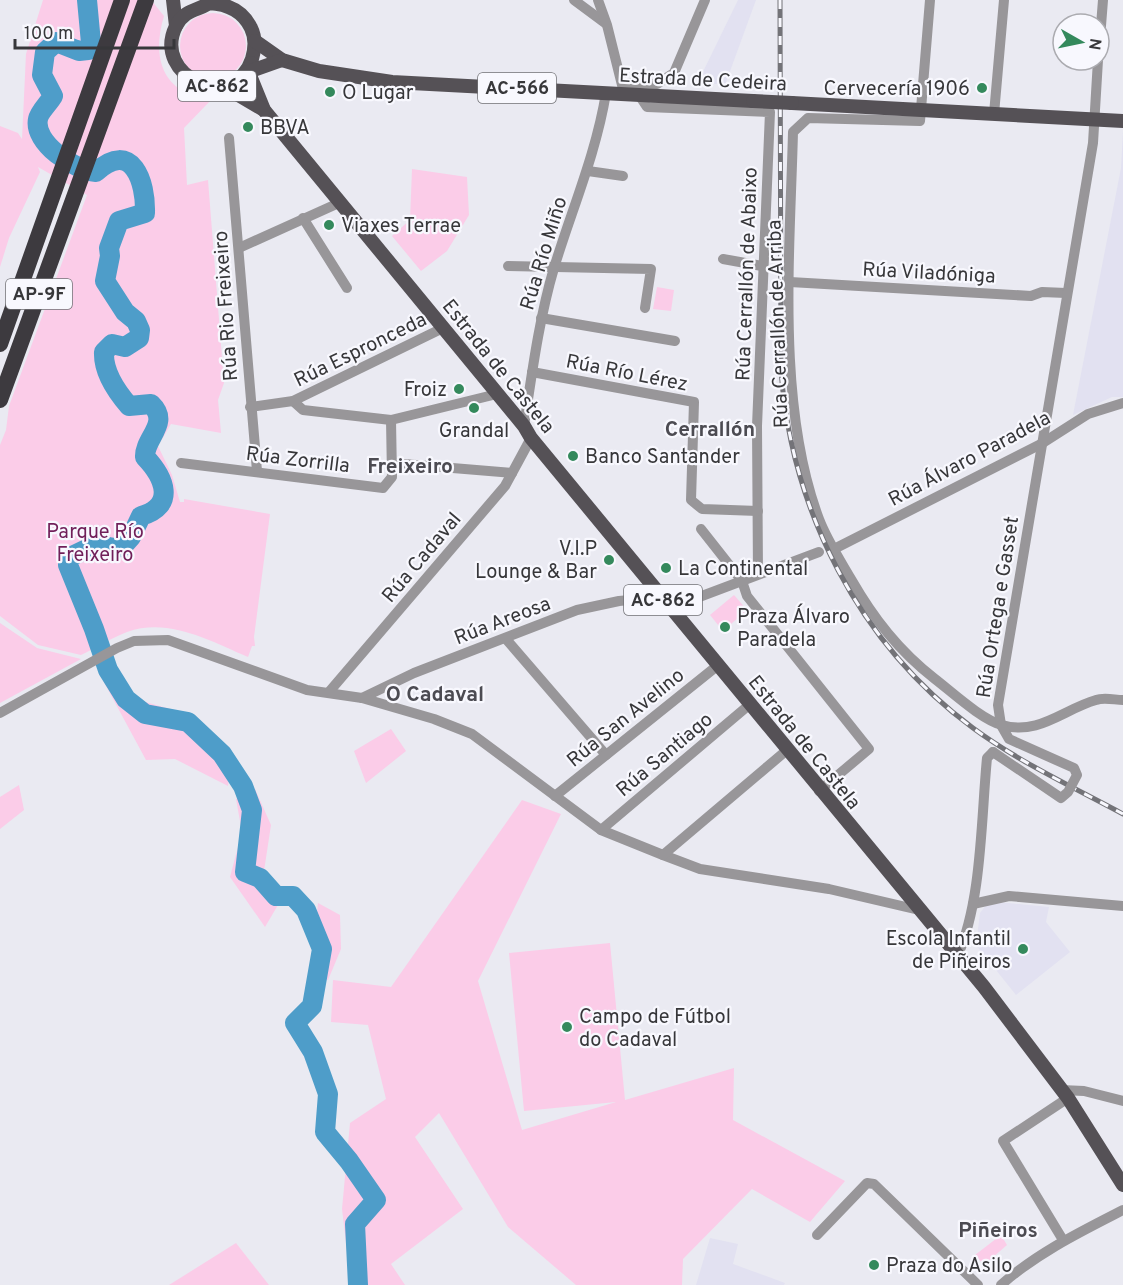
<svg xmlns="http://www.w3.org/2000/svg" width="1123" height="1285" viewBox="0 0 1123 1285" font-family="Overpass,sans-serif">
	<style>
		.built { fill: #e2e1f1 }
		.green { fill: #fbcce8 }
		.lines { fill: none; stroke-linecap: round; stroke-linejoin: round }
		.river { stroke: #4e9dc9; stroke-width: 20 }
		.minor { stroke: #989699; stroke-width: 10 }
		.major { stroke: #555156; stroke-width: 14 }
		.highway { stroke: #3d3a3f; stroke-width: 16 }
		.rail-casing { stroke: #737378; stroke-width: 5 }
		.rail { stroke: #f8f8fe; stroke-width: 3; stroke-dasharray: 9; stroke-linecap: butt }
		.minor-bridge { stroke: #989699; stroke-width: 10 }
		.major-bridge { stroke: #555156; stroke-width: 14 }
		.poi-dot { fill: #34895c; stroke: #f8f8fe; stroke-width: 2 }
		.labels { text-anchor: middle; stroke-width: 4.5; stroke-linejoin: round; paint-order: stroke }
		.shield { fill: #f8f8fe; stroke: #717175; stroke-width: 1.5 }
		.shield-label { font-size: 18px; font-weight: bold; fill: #37373a }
		.street-label { font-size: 20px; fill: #37373a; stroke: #f8f8fe }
		.poi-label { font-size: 20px; fill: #37373a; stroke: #f8f8fe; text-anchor: start }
		.park-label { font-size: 20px; fill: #701f59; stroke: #f8f8fe }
		.neighbourhood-label { font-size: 21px; font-weight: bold; fill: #4c4b52; stroke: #f8f8fe }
	</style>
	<rect width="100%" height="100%" fill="#eaeaf2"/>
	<g class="built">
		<path d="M738 0H756L725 85 698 82Z"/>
		<path d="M1123 131V397H1112L1073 415 1121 168Z"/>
		<path d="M998 902 1049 907 1046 922 1070 952 1016 995 976 945 980 913 986 905Z"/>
		<path d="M710 1238 738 1244 733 1264 785 1283 784 1285H696Z"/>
	</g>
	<g class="green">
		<path d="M43 0H151L164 16C151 59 163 94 211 100L184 128 187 185 208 180 224 383 218 400 221 433 171 424 158 446 172 475 180 502H184V499L270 514 254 637 255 646H252L248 657C210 641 169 617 127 632 111 638 96 648 81 655L38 645 0 616V445L6 430 9 406 87 195 38 167 40 172 9 238 0 267V126L18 133 22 139 26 54Z"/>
		<circle cx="213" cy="46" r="33"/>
		<path d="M412 169 467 177 469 215 447 251 421 271 392 236 410 220Z"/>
		<path d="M657 287 674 290 671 311 653 309Z"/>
		<path d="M734 595 747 610 723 631 710 615Z"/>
		<path d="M0 623 37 648 81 659 0 703Z"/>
		<path d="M110 666 131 698 174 710 232 752 228 786 175 759 146 760 99 673Z"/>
		<path d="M391 729 406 751 366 783 354 751Z"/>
		<path d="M19 785 24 810 0 829V797Z"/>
		<path d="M255 789 271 825 264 871 278 905 265 927 230 877 242 832 236 799Z"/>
		<path d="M522 800 561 814 478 981 522 1130 616 1102 524 1111 509 953 610 943 625 1100 734 1068 733 1120 845 1181 810 1222 752 1189 683 1259 682 1285H576L508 1227 439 1113 415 1137 463 1209 391 1264 405 1285H351L342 1209 350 1123 386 1099 368 1025 331 1022 333 980 391 987Z"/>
		<path d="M318 903 340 915 341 949 328 980 311 975Z"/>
		<path d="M1001 1235 1007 1245 984 1265 975 1255Z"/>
		<path d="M236 1243 269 1285H169Z"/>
	</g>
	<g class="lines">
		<path class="river" d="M87 0 91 43 88 50 79 51 56 42 45 52 42 75 53 96C49 103 39 112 38 119 33 143 74 170 96 172 132 139 146 182 145 213L119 221 109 248 110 256 105 281 125 312 136 321 140 330 139 338 125 347 112 344 104 352C103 372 116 391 129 406L151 404C171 423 144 438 145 457 165 478 176 506 141 516L131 537 122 547 112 548 97 544 68 558V565L94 629 108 670 126 699 145 714 188 722 222 754 243 786 252 810 245 872 260 878 276 896H293L306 910 322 949 312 1006 295 1023 313 1052 328 1094 325 1132 349 1161 376 1200 355 1224 358 1285"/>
		<g class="minor">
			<path d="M574 0 605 23"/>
			<path d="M598 0 607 25 623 89"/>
			<path d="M930 0 920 121 808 118 793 132C790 252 776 405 819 519 827 540 840 560 851 579 874 619 899 651 935 679 952 692 982 720 1002 725 1038 736 1064 709 1096 700 1104 697 1115 700 1123 700"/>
			<path d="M1099 51 1103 0"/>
			<path d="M623 83 657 84 674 73 705 0"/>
			<path d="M639 95 647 107 770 112 757 426 758 574"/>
			<path d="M994 114 1004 0"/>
			<path d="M229 138 257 471"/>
			<path d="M588 171 623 176"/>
			<path d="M303 218 347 288"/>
			<path d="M239 248 341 202"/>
			<path d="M723 259 762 266"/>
			<path d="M508 266 651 269 645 308"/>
			<path d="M790 282 1031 296 1042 292 1066 293"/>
			<path d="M541 318 675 341"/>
			<path d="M532 372 694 402 691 500 702 509 758 511"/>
			<path d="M293 401 303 410 391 420 497 394"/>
			<path d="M250 407 293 401 443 328"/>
			<path d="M524 426C532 373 539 319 554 268 572 209 596 154 606 93"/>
			<path d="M181 463 383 488 392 477 391 420"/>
			<path d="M392 463 512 473"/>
			<path d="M701 529 742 581 747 596 869 749 819 791"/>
			<path d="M834 549 1041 444 1088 414 1123 403"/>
			<path d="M670 608 819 552"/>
			<path d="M506 639 606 755"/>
			<path d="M329 692 505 486 531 438"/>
			<path d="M362 698 414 673 577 610 619 601 661 597"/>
			<path d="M0 713 117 648 134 641 168 640 307 690 362 698 434 719 472 734 601 830 663 855 700 869 829 889 919 910"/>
			<path d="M1001 725 998 705 1093 143 1098 60"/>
			<path d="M555 796 717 666"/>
			<path d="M601 830 749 705"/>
			<path d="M663 855 787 750"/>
			<path d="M973 904 1009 896 1123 906"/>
			<path d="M957 957C982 902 981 819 987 758L993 752"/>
			<path d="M1061 1090 1084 1091 1123 1101"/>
			<path d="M817 1235 867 1183 874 1184 978 1285"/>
			<path d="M1063 1240 1003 1141 1068 1098"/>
			<path d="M1001 1285C1037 1253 1080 1232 1123 1210"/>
		</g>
		<g class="major">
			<path d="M173 0 176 26"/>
			<path d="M209 3C227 4 243 11 251 28 256 38 255 49 252 59 234 113 151 77 176 26 186 7 202 11 213 0"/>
			<path d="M255 41 282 60 319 71 392 82 753 101"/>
			<path d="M251 63V78L264 110 524 426 531 438 984 987 1068 1098 1123 1185"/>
			<path d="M245 73 282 60"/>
			<path d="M218 86 235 93 264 110"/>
			<path d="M792 103 1123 121"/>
		</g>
		<g class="highway">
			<path d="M0 344 122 0"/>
			<path d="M0 400 146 0"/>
		</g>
		<g class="rail-casing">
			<path id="rail" d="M780 0 781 370C791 510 859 644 973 728 1019 762 1073 787 1123 814"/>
		</g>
		<use href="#rail" class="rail"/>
		<path class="minor-bridge" d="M993 752 1061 798 1068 792 1077 775 1074 768 1009 739 1001 725"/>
		<path class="major-bridge" d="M753 101 792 103"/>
	</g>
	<g class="poi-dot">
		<circle cx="982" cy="88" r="6"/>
		<circle cx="330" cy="92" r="6"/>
		<circle cx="248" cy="127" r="6"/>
		<circle cx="329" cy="225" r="6"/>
		<circle cx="459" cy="389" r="6"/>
		<circle cx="474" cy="408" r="6"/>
		<circle cx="573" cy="456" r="6"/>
		<circle cx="609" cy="560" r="6"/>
		<circle cx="666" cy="568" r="6"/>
		<circle cx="725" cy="627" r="6"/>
		<circle cx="1023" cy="949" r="6"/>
		<circle cx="567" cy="1027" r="6"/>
		<circle cx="874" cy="1265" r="6"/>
	</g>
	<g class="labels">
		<g class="shield">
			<rect x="178" y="71" width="78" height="30" rx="4.5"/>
			<rect x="478" y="73" width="78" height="30" rx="4.5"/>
			<rect x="6" y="279" width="66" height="30" rx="4.5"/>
			<rect x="624" y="585" width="78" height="30" rx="4.5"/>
		</g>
		<g class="shield-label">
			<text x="217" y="92">AC-862</text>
			<text x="517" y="94">AC-566</text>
			<text x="39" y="300">AP-9F</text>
			<text x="663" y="606">AC-862</text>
		</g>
		<g class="street-label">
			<text transform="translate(703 79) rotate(3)" y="7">Estrada de Cedeira</text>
			<text transform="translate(543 253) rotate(-73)" y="7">Rúa Río Miño</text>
			<text transform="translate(929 272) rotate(3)" y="7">Rúa Viladóniga</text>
			<text transform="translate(746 274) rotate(-88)" y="7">Rúa Cerrallón de Abaixo</text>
			<text transform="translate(225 306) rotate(-94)" y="7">Rúa Rio Freixeiro</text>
			<text transform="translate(777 324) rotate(-92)" y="7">Rúa Cerrallón de Arriba</text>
			<text transform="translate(360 349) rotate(-26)" y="7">Rúa Espronceda</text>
			<text transform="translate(499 366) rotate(51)" y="7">Estrada de Castela</text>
			<text transform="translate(627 372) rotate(11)" y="7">Rúa Río Lérez</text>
			<text transform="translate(969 458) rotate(-28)" y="7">Rúa Álvaro Paradela</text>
			<text transform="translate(298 459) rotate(7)" y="7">Rúa Zorrilla</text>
			<text transform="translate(421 557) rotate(-50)" y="7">Rúa Cadaval</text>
			<text transform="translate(997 607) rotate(-81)" y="7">Rúa Ortega e Gasset</text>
			<text transform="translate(502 620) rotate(-21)" y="7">Rúa Areosa</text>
			<text transform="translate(625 717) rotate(-39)" y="7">Rúa San Avelino</text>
			<text transform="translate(805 742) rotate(51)" y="7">Estrada de Castela</text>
			<text transform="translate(664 754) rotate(-40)" y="7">Rúa Santiago</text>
		</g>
		<g class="poi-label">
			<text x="970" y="95" text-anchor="end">Cervecería 1906</text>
			<text x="342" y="99">O Lugar</text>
			<text x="260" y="134">BBVA</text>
			<text x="341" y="232">Viaxes Terrae</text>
			<text x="447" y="396" text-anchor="end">Froiz</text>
			<text x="474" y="437" text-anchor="middle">Grandal</text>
			<text x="585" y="463">Banco Santander</text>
			<text x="597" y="555" text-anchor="end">V.I.P<tspan x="597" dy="23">Lounge &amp; Bar</tspan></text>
			<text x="678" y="575">La Continental</text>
			<text x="737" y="623">Praza Álvaro<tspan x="737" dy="23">Paradela</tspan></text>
			<text x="1011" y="945" text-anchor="end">Escola Infantil<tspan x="1011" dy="23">de Piñeiros</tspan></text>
			<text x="579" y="1023">Campo de Fútbol<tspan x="579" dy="23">do Cadaval</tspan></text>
			<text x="886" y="1272">Praza do Asilo</text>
		</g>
		<g class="park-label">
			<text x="95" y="538">Parque Río<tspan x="95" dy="23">Freixeiro</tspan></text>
		</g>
		<g class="neighbourhood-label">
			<text x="710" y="436">Cerrallón</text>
			<text x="410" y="473">Freixeiro</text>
			<text x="435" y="701">O Cadaval</text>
			<text x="998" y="1237">Piñeiros</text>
		</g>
	</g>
	<g transform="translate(1081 42) rotate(99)"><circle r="28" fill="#f8f8fe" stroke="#ababb0" stroke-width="1.5"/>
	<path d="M0-4.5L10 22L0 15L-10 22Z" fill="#34895c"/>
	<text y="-9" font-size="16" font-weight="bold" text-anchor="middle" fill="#37373a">N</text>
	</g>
	<path d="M15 39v9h159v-9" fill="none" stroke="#37373a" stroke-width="3"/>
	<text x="24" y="39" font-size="18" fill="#37373a" stroke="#f8f8fe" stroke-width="4.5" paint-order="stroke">100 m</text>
</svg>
